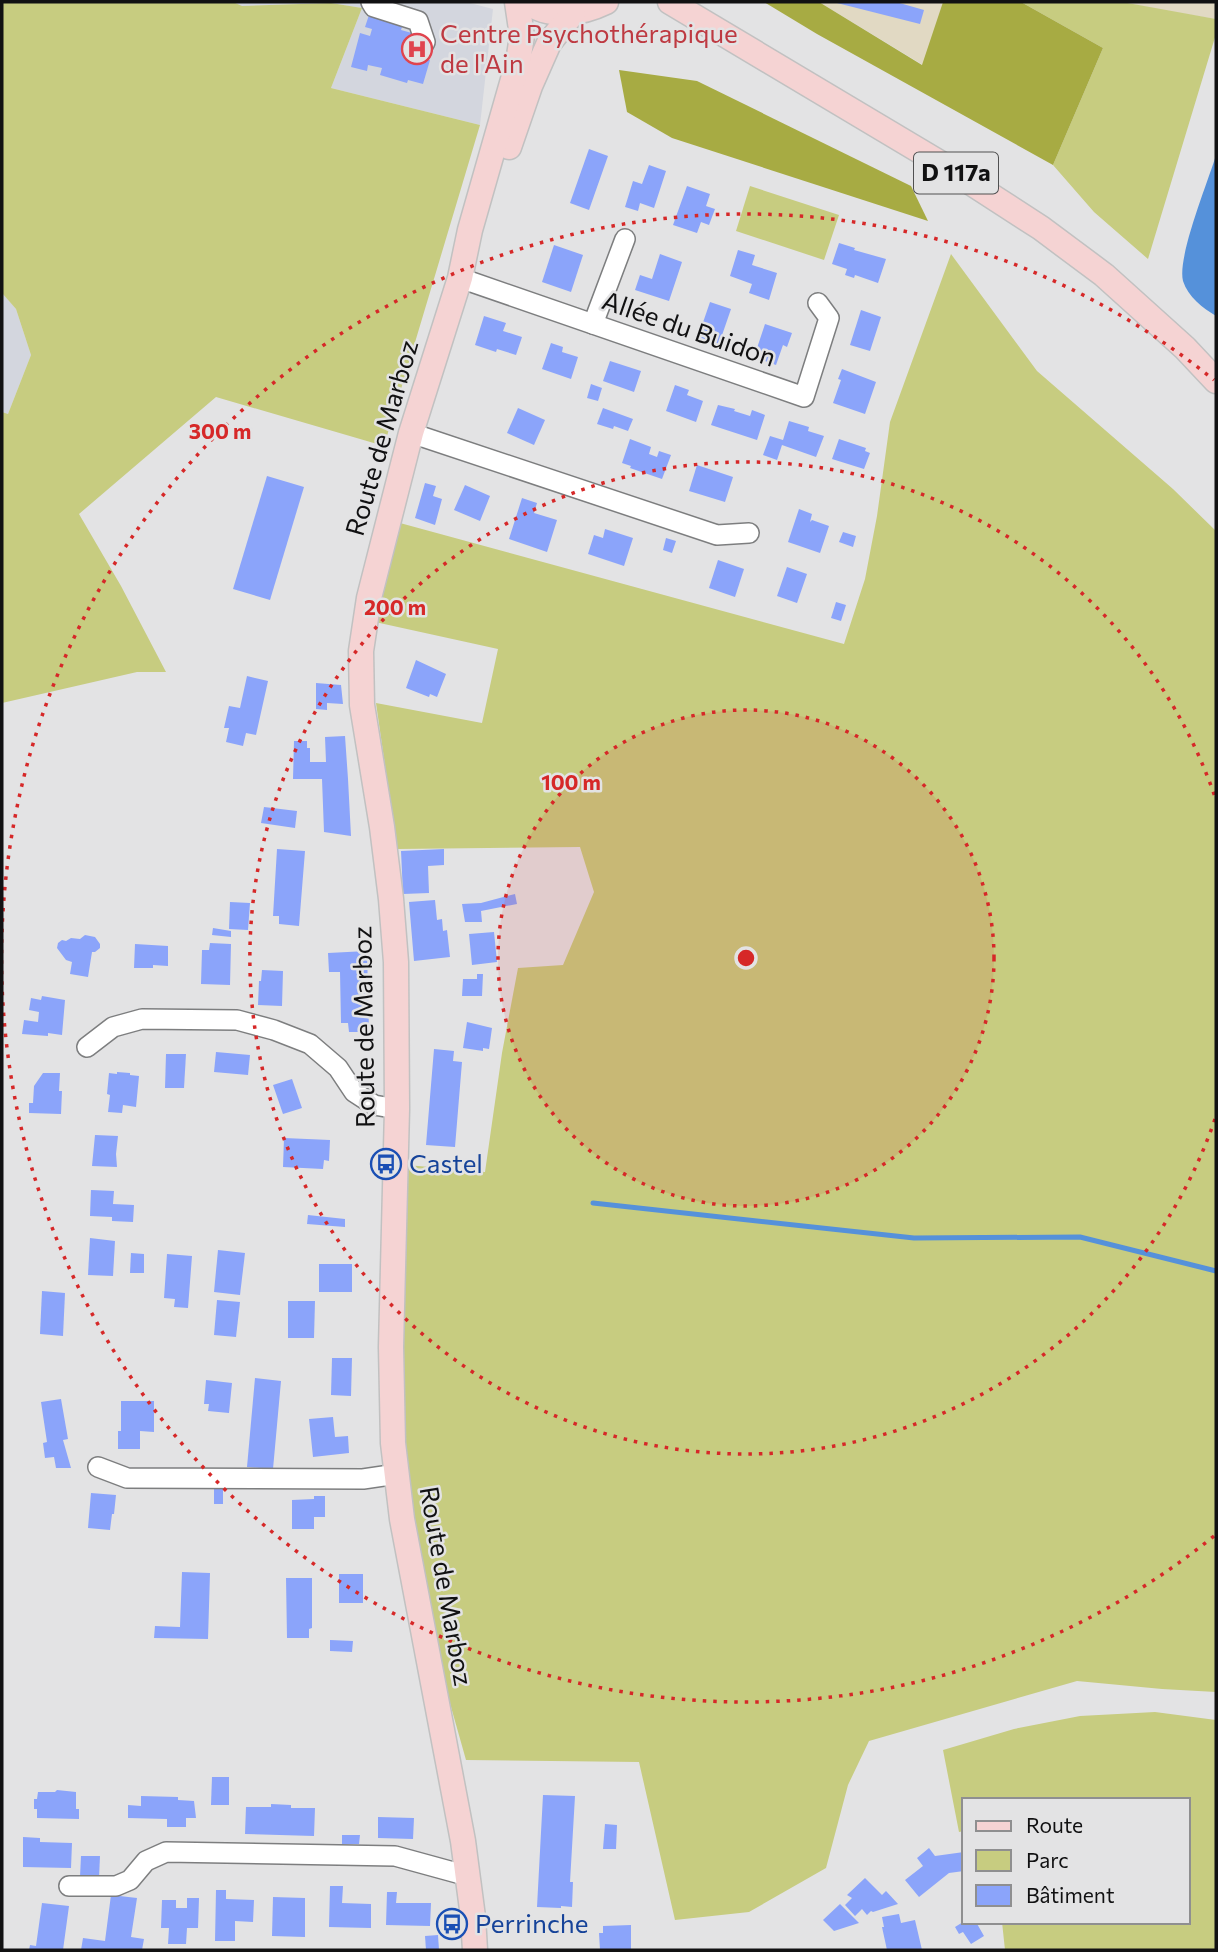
<svg xmlns="http://www.w3.org/2000/svg" width="1218" height="1952" viewBox="0 0 1218 1952" font-family="Commissioner,sans-serif">
	<style>
		.industrial { fill: #e1d9c3 }
		.built { fill: #d3d6de }
		.green { fill: #c7cc80 }
		.forest { fill: #a7ab43 }
		.water { fill: #5591da }
		.lines { fill: none; stroke-linecap: round; stroke-linejoin: round }
		.stream { stroke: #5591da; stroke-width: 5 }
		.building { fill: #8ba4fa }
		.minor-casing { stroke: #7d7e7f; stroke-width: 22 }
		.major-casing { stroke: #c1c1c1; stroke-width: 27 }
		.minor { stroke: #fff; stroke-width: 19 }
		.major { stroke: #f5d3d3; stroke-width: 24 }
		.ring { fill: none; stroke: #d62828; stroke-width: 3.5; stroke-dasharray: 3.5 7 }
		.labels { text-anchor: middle; stroke-width: 5; stroke-linejoin: round; paint-order: stroke }
		.shield { fill: #e3e3e4; stroke: #505051; stroke-width: 2 }
		.shield-label { font-size: 24px; font-weight: bold; fill: #111112 }
		.health-label { font-size: 26px; fill: #be3a42; stroke: #e3e3e4; text-anchor: start }
		.street-label { font-size: 26px; fill: #111112; stroke: #e3e3e4 }
		.transit-label { font-size: 26px; fill: #164399; stroke: #e3e3e4; text-anchor: start }
		.centre { fill: #d62828; stroke: #e3e3e4; stroke-width: 3.5 }
		.ring-label { font-size: 21px; text-anchor: middle; font-weight: bold; fill: #d62828; stroke: #e3e3e4; stroke-width: 5; stroke-linejoin: round; paint-order: stroke }
	</style>
	<rect width="100%" height="100%" fill="#e3e3e4"/>
	<g class="industrial">
		<path d="M819 2H943L923 65Z"/>
		<path d="M1122 2H1216V19L1161 10Z"/>
	</g>
	<g class="built">
		<path d="M233 2H466L493 9 480 125 331 88 362 8 331 3 241 6Z"/>
		<path d="M2 293 16 309 31 355 8 414 2 412Z"/>
	</g>
	<g class="green">
		<path d="M2 2H233L242 6 331 3 362 8 331 88 480 125 384 446 216 397 79 514 121 586 166 672H137L2 703V412L8 414 31 355 16 309 2 293Z"/>
		<path d="M1021 2H1122L1216 19V34L1148 259 1094 212 1053 165 1103 48Z"/>
		<path d="M750 186 839 215 824 260 736 231Z"/>
		<path d="M951 254 1037 371 1173 489 1216 531V1692L1162 1689 1077 1681 869 1741 848 1785 826 1868 749 1912 675 1920 639 1762 466 1760 442 1675 411 1505 404 1430 401 1341 407 1165 485 1172 502 1053 518 968 563 965 594 892 580 847 397 849 376 703 482 723 498 649 375 622 400 523 844 644 865 579 877 516 890 422Z"/>
		<path d="M1155 1712 1216 1720V1950H1005L1002 1922H1188V1800H964V1831L959 1832 943 1750 1014 1729 1080 1716Z"/>
	</g>
	<g class="forest">
		<path d="M764 2H819L922 65 943 2H1021L1103 48 1053 165 817 34Z"/>
		<path d="M619 70 697 81 911 186 928 221 672 138 627 112Z"/>
	</g>
	<path class="water" d="M1216 155V316C1203 308 1188 297 1183 281 1177 257 1208 182 1216 155Z"/>
	<g class="lines">
		<path class="stream" d="M593 1203 914 1238 1080 1237 1216 1271"/>
	</g>
	<g class="building">
		<path d="M833 2H896L924 10 920 24Z"/>
		<path d="M369 15 403 24 401 30 419 35 413 55 430 60 423 84 408 80 407 83 380 75 382 68 368 65 367 71 351 67 360 33 370 36 372 29 365 27Z"/>
		<path d="M589 149 608 156 589 210 570 203Z"/>
		<path d="M649 165 666 171 654 208 640 203 638 211 625 207 633 181 642 184Z"/>
		<path d="M687 186 710 194 706 206 715 209 709 225 701 222 697 233 673 225Z"/>
		<path d="M839 243 855 248 854 250 886 259 878 283 855 275 854 278 845 275 847 269 832 264Z"/>
		<path d="M554 245 583 255 571 292 542 282Z"/>
		<path d="M738 250 755 255 752 265 777 273 769 300 749 293 752 284 730 276Z"/>
		<path d="M660 254 682 262 669 301 635 290 640 275 652 279Z"/>
		<path d="M710 302 731 309 719 344 698 337Z"/>
		<path d="M861 310 881 317 870 351 850 345Z"/>
		<path d="M484 316 506 323 503 331 522 337 516 355 497 349 496 352 475 345Z"/>
		<path d="M765 324 792 333 787 347 783 345 776 365 754 357Z"/>
		<path d="M551 343 563 347 562 352 578 357 571 379 542 369Z"/>
		<path d="M610 361 641 371 634 392 603 381Z"/>
		<path d="M842 369 876 382 865 414 833 403 841 380 838 379Z"/>
		<path d="M591 384 602 388 598 401 587 398Z"/>
		<path d="M675 385 689 390 687 395 703 401 696 422 666 411Z"/>
		<path d="M718 405 735 409 734 411 750 416 752 410 765 415 757 440 711 425Z"/>
		<path d="M518 408 545 420 534 445 507 433Z"/>
		<path d="M603 408 633 419 628 431 614 426 613 429 597 424Z"/>
		<path d="M789 421 809 427 808 431 824 436 816 457 782 445 777 460 763 455 770 436 783 440Z"/>
		<path d="M630 439 651 447 649 454 657 457 659 451 671 455 662 479 630 468 631 466 622 463Z"/>
		<path d="M839 439 866 448 865 451 870 453 864 469 832 459Z"/>
		<path d="M697 465 733 477 725 502 689 491Z"/>
		<path d="M267 476 304 487 270 600 233 589Z"/>
		<path d="M425 483 436 486 433 496 442 499 435 525 415 518Z"/>
		<path d="M465 485 490 496 480 521 454 510Z"/>
		<path d="M522 498 537 503 534 513 557 520 547 552 509 539Z"/>
		<path d="M799 509 812 514 810 522 812 520 829 526 820 553 788 542Z"/>
		<path d="M605 529 633 538 624 566 588 554 594 535 603 538Z"/>
		<path d="M843 532 856 536 853 547 839 542Z"/>
		<path d="M666 538 676 541 672 553 663 550Z"/>
		<path d="M718 560 744 569 735 597 709 588Z"/>
		<path d="M787 567 807 574 797 603 777 596Z"/>
		<path d="M836 602 846 605 841 621 831 618Z"/>
		<path d="M416 660 446 674 437 697 430 694 429 697 406 688Z"/>
		<path d="M247 676 268 681 256 735 246 733 243 746 226 742 229 728H224L229 706 240 708Z"/>
		<path d="M316 683 341 685 343 704 327 703V710L316 709Z"/>
		<path d="M345 736 348 779 351 836 324 832 322 779H293L294 741H307V748H310V762H326L325 737Z"/>
		<path d="M264 807 297 811 295 828 261 823Z"/>
		<path d="M277 849 305 851 299 926 279 924V916H273Z"/>
		<path d="M444 849V865L428 866 429 893 403 894 401 851Z"/>
		<path d="M515 894 517 904 481 911 482 922H465L462 904 481 903Z"/>
		<path d="M435 900 437 920 442 919 443 931 447 930 450 957 414 961 409 902Z"/>
		<path d="M230 902 250 903 248 930 229 929Z"/>
		<path d="M213 928 231 931V937L212 935Z"/>
		<path d="M494 932 497 962 472 965 469 934Z"/>
		<path d="M85 935 95 937 100 944V948L95 952H92L88 977 70 974 72 962 66 960 57 948 58 943 62 940 66 941 71 938 80 939Z"/>
		<path d="M210 943 231 944 230 985 201 984 202 950H209Z"/>
		<path d="M135 944 168 946V966L153 965V968H134Z"/>
		<path d="M367 951 369 1032H349L348 1023H341L340 972H329L328 953Z"/>
		<path d="M262 970 283 971 282 1006 258 1005 259 981H261Z"/>
		<path d="M477 974H483L482 996H462L463 979H477Z"/>
		<path d="M42 996 65 1000 62 1035 48 1033V1036L22 1034 24 1020 38 1022 39 1012 29 1010 31 998 41 1000Z"/>
		<path d="M467 1022 492 1028 489 1049 483 1048V1051L463 1048Z"/>
		<path d="M434 1049 454 1051 453 1061 462 1062 455 1147 426 1145Z"/>
		<path d="M216 1052 250 1055 248 1075 214 1072Z"/>
		<path d="M166 1054H186L184 1088H165Z"/>
		<path d="M117 1072 130 1073V1075L139 1076 136 1107 123 1105 122 1113 108 1112 110 1095 107 1094 109 1073 117 1074Z"/>
		<path d="M43 1073H60L59 1091H62L61 1114 29 1113V1103H33L34 1086Z"/>
		<path d="M292 1079 302 1108 283 1114 273 1085Z"/>
		<path d="M95 1135 118 1136 116 1154 117 1167 92 1166Z"/>
		<path d="M284 1138 330 1140 329 1161 324 1160 323 1169 283 1167Z"/>
		<path d="M91 1190 114 1191 113 1204 134 1205 133 1222 112 1221V1217L90 1216Z"/>
		<path d="M308 1215 345 1219V1227L307 1224Z"/>
		<path d="M90 1238 115 1241 113 1276 88 1275Z"/>
		<path d="M218 1250 245 1253 240 1295 214 1292Z"/>
		<path d="M131 1253 144 1254V1273H130Z"/>
		<path d="M167 1254 192 1256 188 1308 174 1307 175 1299 164 1298Z"/>
		<rect x="319" y="1264" width="33" height="28"/>
		<path d="M42 1291 65 1293 63 1336 40 1334Z"/>
		<path d="M217 1300 240 1302 236 1337 214 1335Z"/>
		<path d="M288 1301H315L314 1338H288Z"/>
		<path d="M332 1358H352L351 1396 331 1395Z"/>
		<path d="M255 1378 281 1381 273 1469 247 1467Z"/>
		<path d="M206 1380 232 1383 229 1413 208 1411 209 1404H204Z"/>
		<path d="M61 1399 68 1439 63 1440 71 1468H56L54 1457 45 1458 43 1443 47 1442 41 1402Z"/>
		<path d="M121 1401H154V1432L140 1431V1449H118V1431H121Z"/>
		<path d="M333 1417 335 1437 348 1436 349 1453 313 1457 309 1419Z"/>
		<rect x="214" y="1489" width="9" height="15"/>
		<path d="M91 1493 116 1495 114 1514H112L110 1530 88 1528Z"/>
		<path d="M314 1496H325V1517H314V1529H292V1500L314 1499Z"/>
		<path d="M182 1572 210 1573 208 1639 154 1638 155 1626 180 1627Z"/>
		<rect x="339" y="1574" width="24" height="29"/>
		<path d="M286 1578H312V1628L309 1629V1638H287Z"/>
		<path d="M330 1640 353 1641 352 1652 330 1651Z"/>
		<path d="M212 1777H229V1805H211Z"/>
		<path d="M57 1790 76 1792V1809H79V1819L37 1818V1809H34V1799H37L38 1792H55Z"/>
		<path d="M543 1795 575 1796 570 1882H573L572 1907 561 1906V1908L537 1907Z"/>
		<path d="M141 1796 178 1797V1800L194 1801 196 1818H186V1827H167V1819L128 1818V1805L141 1806Z"/>
		<path d="M271 1804 291 1805V1808H315L314 1836 245 1834 246 1807H271Z"/>
		<path d="M378 1817 414 1818 413 1839 378 1838Z"/>
		<path d="M605 1824 617 1825 616 1849H603Z"/>
		<path d="M342 1835H360L359 1844H342Z"/>
		<path d="M23 1837 40 1838V1842L72 1843 71 1868 23 1867Z"/>
		<path d="M929 1848 935 1856 964 1852V1871L949 1873 919 1897 905 1880 923 1866 917 1858Z"/>
		<path d="M81 1856H100L99 1878 80 1877Z"/>
		<path d="M865 1878 882 1895 886 1891 898 1904 873 1912 871 1911 867 1915 862 1909 855 1916 845 1905 852 1898 847 1895Z"/>
		<path d="M330 1886H343L342 1903 371 1904V1928L329 1927Z"/>
		<path d="M216 1890H226V1899L254 1900 253 1922 235 1921V1941H215Z"/>
		<path d="M387 1892H397L396 1903H431L430 1926 386 1925Z"/>
		<path d="M111 1895 137 1898 131 1937 144 1939 142 1950H81L83 1938 105 1941Z"/>
		<path d="M273 1897 305 1898V1937L272 1936Z"/>
		<path d="M187 1898H199L198 1928H187L186 1944H168L169 1928H161L162 1900H176V1908H187Z"/>
		<path d="M42 1903 69 1906 63 1950H29L30 1945 36 1946Z"/>
		<path d="M840 1904 859 1923 834 1931 823 1920Z"/>
		<path d="M899 1914 901 1923 915 1920 922 1950H887L882 1927H884L882 1917Z"/>
		<path d="M963 1922H976L984 1936 971 1944 963 1932 959 1934 955 1927Z"/>
		<path d="M631 1925V1950H600L599 1933H603V1926Z"/>
		<path d="M438 1935 439 1950H426L425 1936Z"/>
	</g>
	<g class="lines">
		<g class="minor-casing">
			<g id="minor">
				<path d="M371 2 374 7 418 21 425 42 419 52"/>
				<path d="M460 278 804 397 829 318 818 303"/>
				<path d="M593 324 625 239"/>
				<path d="M411 433 717 535 749 533"/>
				<path d="M87 1047 113 1027 142 1019 237 1020 274 1030 310 1044 338 1068 354 1092 374 1105 397 1109"/>
				<path d="M98 1467 127 1478 363 1479 397 1474"/>
				<path d="M69 1886H116L130 1880 146 1861 166 1852 395 1856 468 1876"/>
			</g>
		</g>
		<g class="major-casing">
			<g id="major">
				<path d="M527 2C551 19 581 14 606 2"/>
				<path d="M670 2 945 166 1041 228 1104 275 1185 348 1216 381"/>
				<path d="M509 147 530 86 549 43 573 13"/>
				<path d="M475 1950 473 1917 463 1841 402 1519 393 1443 391 1347 397 1109 396 962 391 899 382 827 362 705 361 651 369 598 411 433 460 278 470 230 518 62 522 36 517 2"/>
			</g>
		</g>
		<use href="#minor" class="minor"/>
		<use href="#major" class="major"/>
	</g>
	<circle cx="746" cy="958" r="248" fill="#d62828" fill-opacity=".12"/>
	<g class="ring">
		<circle cx="746" cy="958" r="248"/>
		<path d="M1215 1119A496 496 0 1 1 1215 797"/>
		<path d="M1214 1536A744 744 0 1 1 1214 380"/>
	</g>
	<defs>
		<g id="hospital-ring" transform="scale(1.575)"><circle r="9.5" fill="#e3e3e4" stroke="#e0444e" stroke-width="1.5"/><path d="M-5-5h3v3.5h4V-5h3V5h-3V1.5h-4V5h-3Z" fill="#e0444e"/></g>
		<g id="bus-ring" transform="scale(1.575)"><circle r="9.5" fill="#e3e3e4" stroke="#1a4fb4" stroke-width="1.5"/><path d="M-5-6H5V4H4V6H2V4H-2V6H-4V4H-5ZM-3.5-4V0h7V-4ZM-3.5 1.2v1.5H-2V1.2ZM2 1.2v1.5H3.5V1.2Z" fill="#1a4fb4"/></g>
	</defs>
	<g fill-rule="evenodd">
		<use href="#hospital-ring" x="417" y="49"/>
		<use href="#bus-ring" x="386" y="1164"/>
		<use href="#bus-ring" x="452" y="1924"/>
	</g>
	<g class="labels">
		<rect class="shield" x="914" y="152.5" width="84" height="41" rx="5"/>
		<g class="shield-label">
			<text x="956" y="181">D 117a</text>
		</g>
		<g class="health-label">
			<text x="440" y="43">Centre Psychothérapique<tspan x="440" dy="30">de l'Ain</tspan></text>
		</g>
		<g class="street-label">
			<text transform="translate(689 329) rotate(19)" y="9">Allée du Buidon</text>
			<text transform="translate(382 438) rotate(-74)" y="9">Route de Marboz</text>
			<text transform="translate(364 1027) rotate(-91)" y="9">Route de Marboz</text>
			<text transform="translate(446 1586) rotate(80)" y="9">Route de Marboz</text>
		</g>
		<g class="transit-label">
			<text x="409" y="1173">Castel</text>
			<text x="475" y="1933">Perrinche</text>
		</g>
	</g>
	<circle cx="746" cy="958" r="10" class="centre"/>
	<g class="ring-label">
		<text x="220" y="439">300 m</text>
		<text x="395" y="615">200 m</text>
		<text x="571" y="790">100 m</text>
	</g>
	<rect width="1218" height="1952" fill="none" stroke="#111112" stroke-width="7"/>
	<rect x="962" y="1798" width="228" height="126" fill="#e3e3e4" stroke="#8f8f90" stroke-width="2"/>
	<rect x="976" y="1821" width="35" height="10" fill="#f5d3d3" stroke="#8f8f90" stroke-width="2"/>
	<text x="1026" y="1833" font-size="21" fill="#111112">Route</text>
	<rect x="976" y="1850" width="35" height="21" fill="#c7cc80" stroke="#8f8f90" stroke-width="2"/>
	<text x="1026" y="1868" font-size="21" fill="#111112">Parc</text>
	<rect x="976" y="1885" width="35" height="21" fill="#8ba4fa" stroke="#8f8f90" stroke-width="2"/>
	<text x="1026" y="1903" font-size="21" fill="#111112">Bâtiment</text>
</svg>
